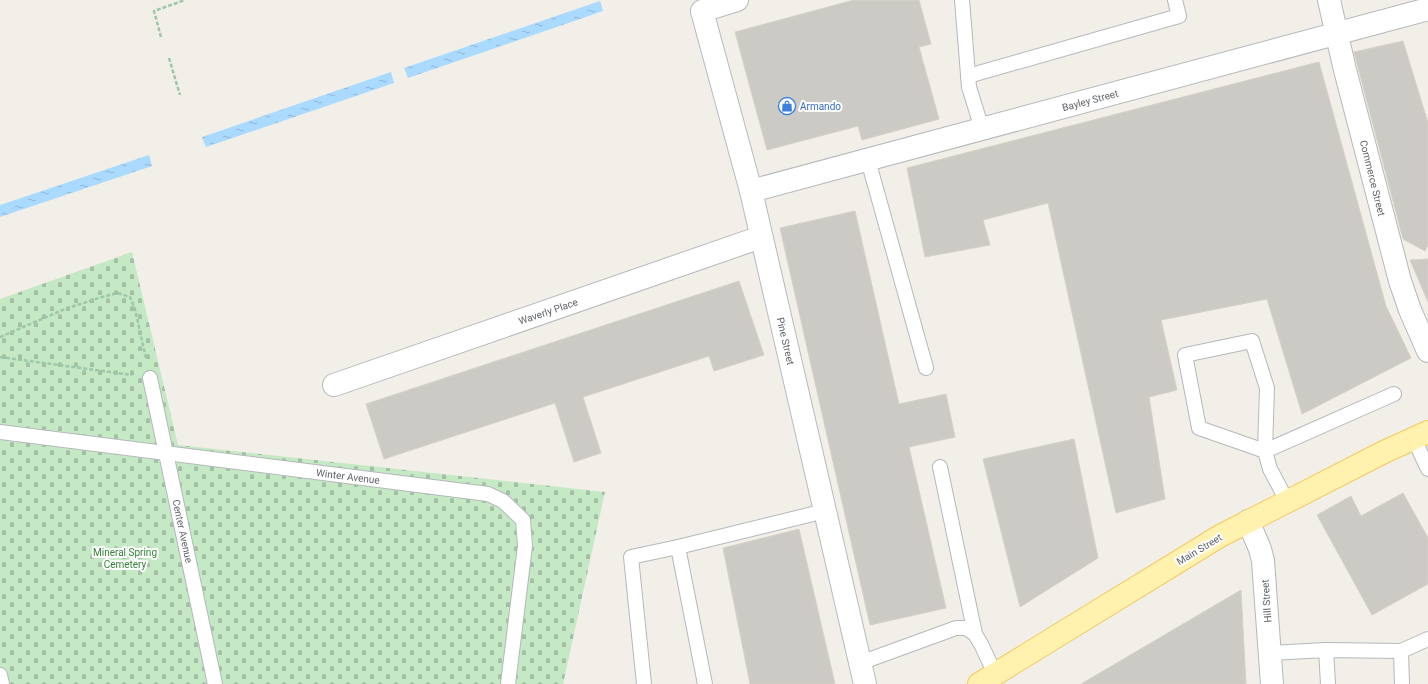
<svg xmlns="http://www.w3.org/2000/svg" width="1428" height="684" viewBox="0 0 1428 684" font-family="Roboto,sans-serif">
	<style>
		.cemetery { fill: url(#cemetery-stones) }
		.water { fill: url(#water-ripples) }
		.building { fill: #cccac5; stroke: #d6d1c6 }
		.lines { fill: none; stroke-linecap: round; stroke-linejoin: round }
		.service-casing { stroke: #b5b8bc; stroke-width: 16 }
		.minor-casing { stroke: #b5b8bc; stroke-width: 24 }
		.secondary-casing { stroke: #b6babf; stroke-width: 24 }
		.primary-casing { stroke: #f2c960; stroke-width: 24 }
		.path { stroke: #9cc7a9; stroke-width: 2.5; stroke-dasharray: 4 2; stroke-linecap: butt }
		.service { stroke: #fff; stroke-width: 14 }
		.minor { stroke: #fff; stroke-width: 22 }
		.secondary { stroke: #fff; stroke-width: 22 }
		.primary { stroke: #fff2af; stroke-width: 22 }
		.labels { text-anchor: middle; stroke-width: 4; stroke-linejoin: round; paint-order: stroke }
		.street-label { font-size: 10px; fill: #5f6368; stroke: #fff }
		.shop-label { font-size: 10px; fill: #366cbe; stroke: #fff; text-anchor: start }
		.park-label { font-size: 10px; fill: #348238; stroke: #fff }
	</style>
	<defs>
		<pattern id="cemetery-stones" width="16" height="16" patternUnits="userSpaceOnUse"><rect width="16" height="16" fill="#c5e8c5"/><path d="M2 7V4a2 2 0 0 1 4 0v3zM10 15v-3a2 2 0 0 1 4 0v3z" fill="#a3c0a4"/></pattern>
		<pattern id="water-ripples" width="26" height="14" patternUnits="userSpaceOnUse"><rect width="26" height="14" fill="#aadaff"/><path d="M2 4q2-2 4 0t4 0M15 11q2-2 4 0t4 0" fill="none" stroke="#8eb4d2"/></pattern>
	</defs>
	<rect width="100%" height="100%" fill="#f1efe8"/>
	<path class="cemetery" d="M132 252 178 445 605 492 563 684H0V299Z"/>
	<g class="water">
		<path d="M600 1 603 11 408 78 404 68Z"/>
		<path d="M391 72 394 83 206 147 202 137Z"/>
		<path d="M149 155 152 166 0 217V205Z"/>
	</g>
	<g class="building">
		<path d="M854 0H919L931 44 919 47 939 119 862 140 858 126 767 150 735 32Z"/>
		<path d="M1403 41 1428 123V245L1425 251 1403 239 1354 52Z"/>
		<path d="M1319 62 1386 306 1411 358 1302 414 1267 299 1161 320 1177 390 1149 397 1165 499 1116 513 1048 203 983 220 990 245 925 257 907 168Z"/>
		<path d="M855 211 899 404 946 394 955 437 909 447 946 608 870 625 780 228Z"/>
		<path d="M1428 259V302L1410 260Z"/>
		<path d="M739 281 764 355 714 371 709 356 583 397 601 453 574 462 555 403 384 459 366 404Z"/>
		<path d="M1074 439 1098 558 1020 607 983 459Z"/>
		<path d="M1403 493 1428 538V584L1372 615 1317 515 1351 496 1361 516Z"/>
		<path d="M799 529 835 684H750L723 548Z"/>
		<path d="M1241 590 1246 684H1081Z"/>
	</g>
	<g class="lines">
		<g class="service-casing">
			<g id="service">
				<path d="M962 0 969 87 982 129"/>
				<path d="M968 76 1179 16 1175 0"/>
				<path d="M868 160 926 368"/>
				<path d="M150 378 215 684"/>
				<path d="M0 432 488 494 503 501 523 520 525 546 508 684"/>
				<path d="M1414 439 1428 469"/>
				<path d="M940 467 975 634 982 646 995 674"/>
				<path d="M1287 501 1270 469 1265 451 1267 388 1252 341 1185 355 1199 428 1265 451 1394 394"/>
				<path d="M678 547 825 511"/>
				<path d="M1326 650 1328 684"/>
				<path d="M1401 651 1402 684"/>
				<path d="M1270 653 1326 650 1401 651 1428 639"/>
				<path d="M860 663 956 628H966L975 634"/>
				<path d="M0 675 2 684"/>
				<path d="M644 684 631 557 678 547 705 684"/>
			</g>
		</g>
		<g class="minor-casing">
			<g id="minor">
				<path d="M1329 0 1345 70 1400 281 1410 310 1428 351"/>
				<path d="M751 191 1428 9"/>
				<path d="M334 385 761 237"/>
				<path d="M1248 521 1260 549 1263 561 1272 684"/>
			</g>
		</g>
		<g class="secondary-casing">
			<path id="secondary" d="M737 0 702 11 751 191 865 684"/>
		</g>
		<g class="primary-casing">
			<path id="primary" d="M979 684 1220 536 1384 452 1428 432"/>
		</g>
		<g class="path">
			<path d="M161 37 154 11 185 0"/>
			<path d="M169 58 180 95"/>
			<path d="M0 337 65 309 102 297 118 293 130 297 135 309 146 359"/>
			<path d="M0 357 132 375"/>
		</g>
		<use href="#service" class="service"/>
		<use href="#minor" class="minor"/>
		<use href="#secondary" class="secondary"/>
		<use href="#primary" class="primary"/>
	</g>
	<defs>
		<g id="shop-ring" transform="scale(0.9)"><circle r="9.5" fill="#fff" stroke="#3f7fe0" stroke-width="1.5"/><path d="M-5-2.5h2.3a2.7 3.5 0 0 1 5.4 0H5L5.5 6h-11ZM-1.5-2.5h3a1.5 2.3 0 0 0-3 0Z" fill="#3f7fe0"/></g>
	</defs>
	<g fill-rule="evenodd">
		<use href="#shop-ring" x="787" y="106"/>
	</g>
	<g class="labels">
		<g class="street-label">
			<text transform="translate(1090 100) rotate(-15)" y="4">Bayley Street</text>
			<text transform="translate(1373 178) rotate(76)" y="4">Commerce Street</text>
			<text transform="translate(548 311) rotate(-19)" y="4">Waverly Place</text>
			<text transform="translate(786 341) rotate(77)" y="4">Pine Street</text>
			<text transform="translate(348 476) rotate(7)" y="4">Winter Avenue</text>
			<text transform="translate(183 531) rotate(78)" y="4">Center Avenue</text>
			<text transform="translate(1199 549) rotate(-31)" y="4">Main Street</text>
			<text transform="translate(1266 601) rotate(-94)" y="4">Hill Street</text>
		</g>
		<g class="shop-label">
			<text x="800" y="110">Armando</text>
		</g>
		<g class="park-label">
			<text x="125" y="556">Mineral Spring<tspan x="125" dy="12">Cemetery</tspan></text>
		</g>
	</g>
</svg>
